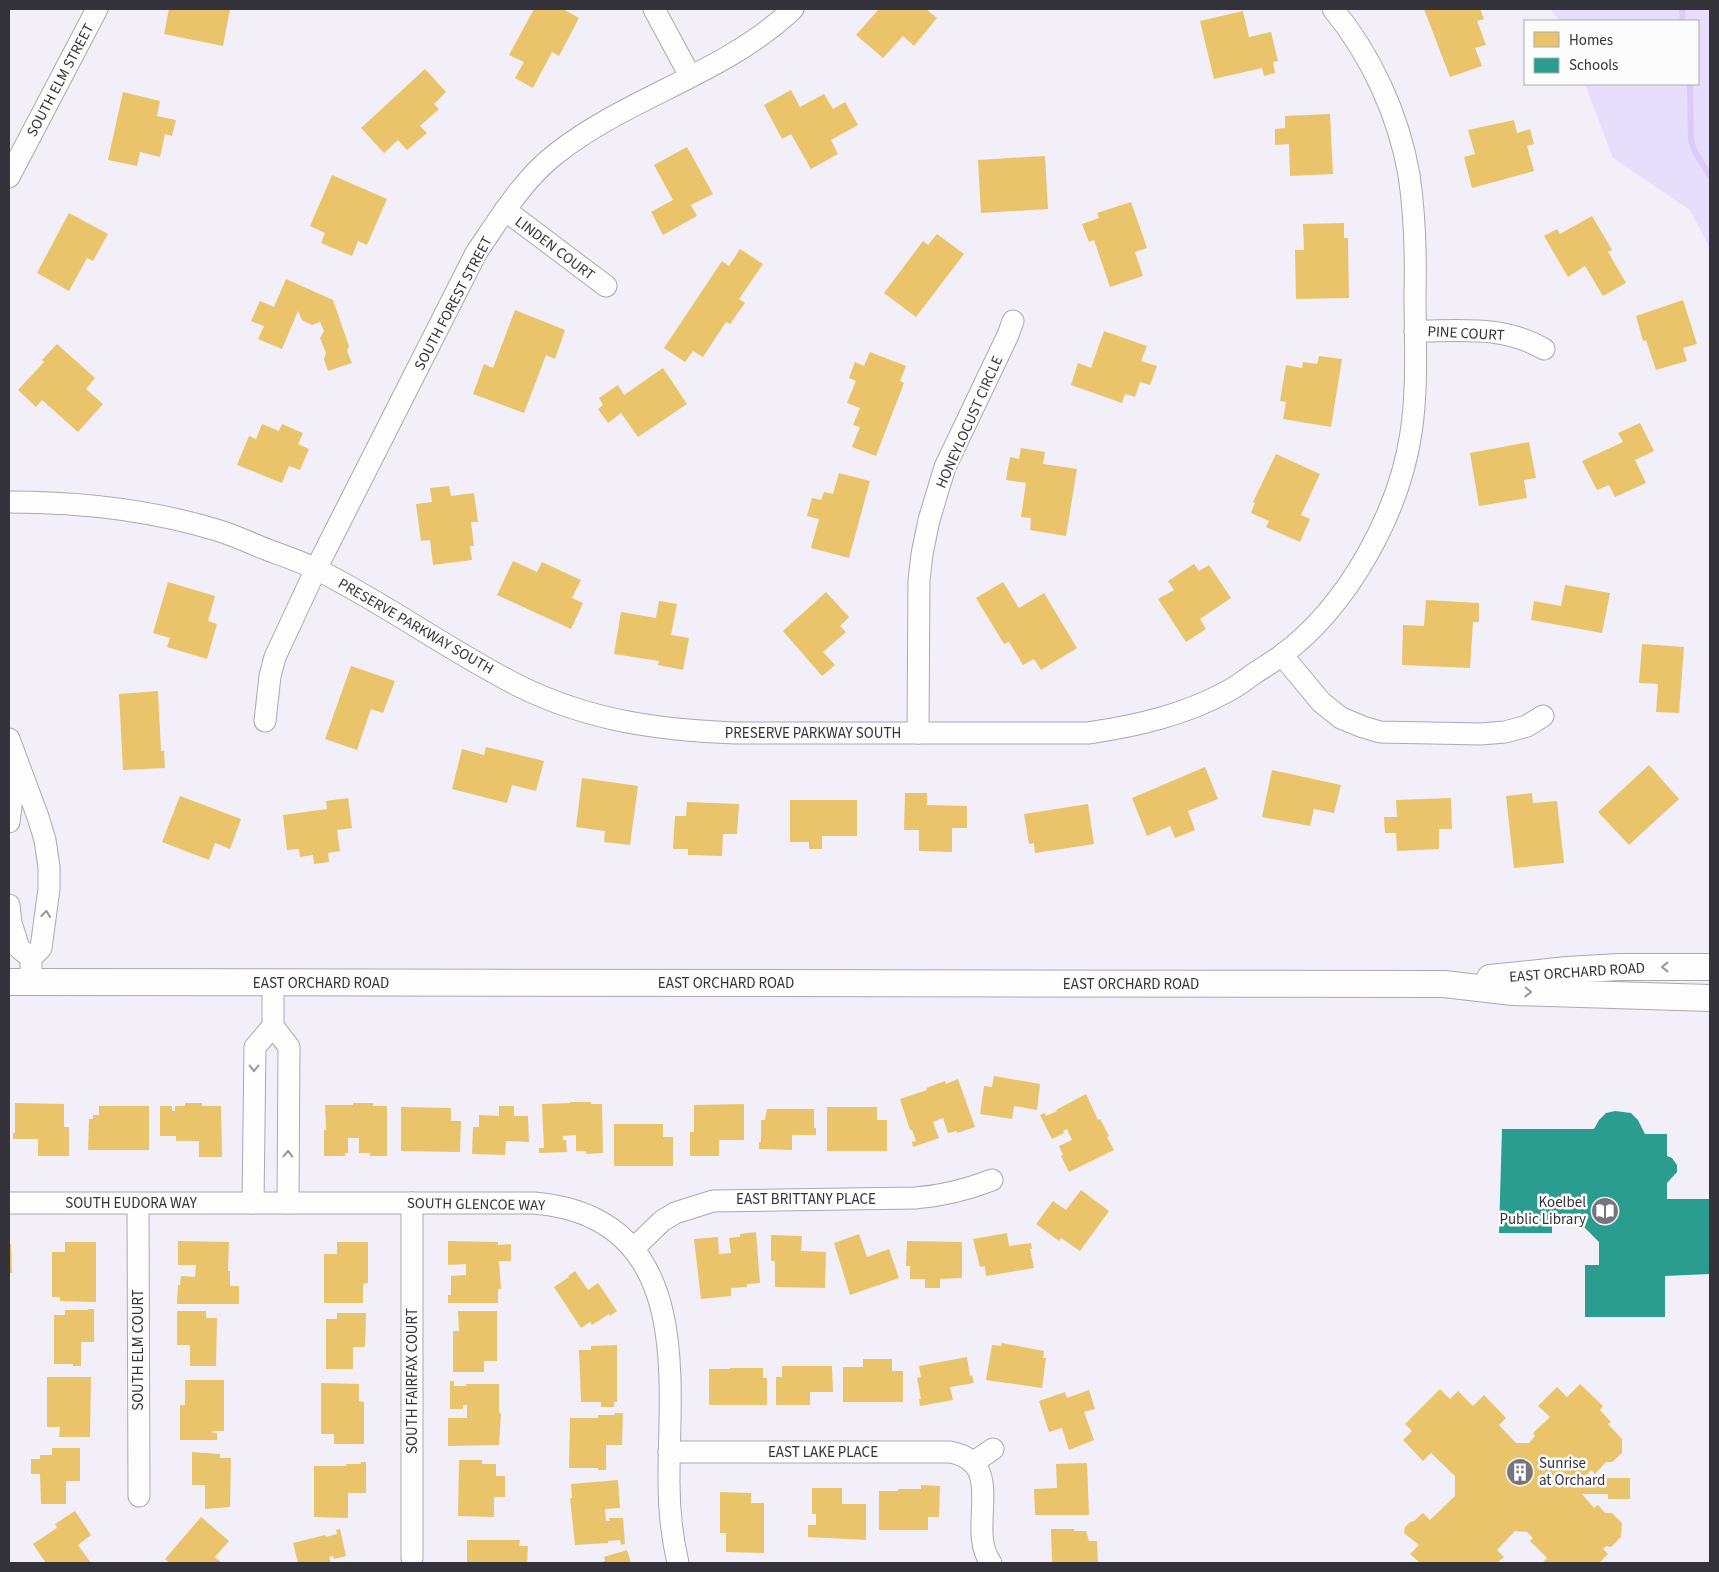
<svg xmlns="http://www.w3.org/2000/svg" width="1719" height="1572" viewBox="0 0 1719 1572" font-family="'Source Sans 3',sans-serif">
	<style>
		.green { fill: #e6defa }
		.homes { fill: #e9c46a }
		.schools { fill: #2a9d8f }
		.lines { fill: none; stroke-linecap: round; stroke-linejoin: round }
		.stream { stroke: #dbcbfd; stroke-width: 6 }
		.minor-casing { stroke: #aaa8b0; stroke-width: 23 }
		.tertiary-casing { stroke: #aaa8b0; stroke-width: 28 }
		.minor { stroke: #fdfdfe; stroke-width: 21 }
		.tertiary { stroke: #fdfdfe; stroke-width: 26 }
		.oneway { stroke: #98989c }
		.labels { text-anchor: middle; stroke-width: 5; stroke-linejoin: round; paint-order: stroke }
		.street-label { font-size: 15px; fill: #34323a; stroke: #fbfcfb }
		.poi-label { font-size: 15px; fill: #34323a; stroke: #fbfcfb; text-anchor: end }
	</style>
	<rect width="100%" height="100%" fill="#f2eff9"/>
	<path class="green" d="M1550 9H1710V248L1690 210 1613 158 1585 84H1698V21H1560Z"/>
	<g class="homes">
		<path d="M169 9H230L223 46 164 34Z"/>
		<path d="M534 9H563L579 18 559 56 552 52 533 88 515 78 524 62 509 55Z"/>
		<path d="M879 9H926L937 18 914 46 903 36 883 58 856 35Z"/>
		<path d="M1424 9H1480L1484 19 1477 21 1486 45 1475 48 1482 66 1450 77Z"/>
		<path d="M1243 11 1249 37 1271 32 1278 61 1273 62 1275 73 1264 76 1262 68 1214 79 1200 21Z"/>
		<path d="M425 69 446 92 434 104 439 109 420 126 427 133 407 150 398 140 384 153 361 128Z"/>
		<path d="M791 90 800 107 824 94 833 109 845 102 858 125 831 140 838 154 811 169 791 134 782 139 764 105Z"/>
		<path d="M123 92 160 101 157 116 176 120 172 136 165 134 160 157 140 152 137 166 108 160Z"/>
		<path d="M1330 114 1333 174 1290 176 1289 144 1275 145V129L1285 128V116Z"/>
		<path d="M1514 120 1517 133 1530 129 1534 144 1527 146 1534 171 1472 188 1464 157 1475 154 1468 130Z"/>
		<path d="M687 147 713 194 691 205 697 216 663 235 651 212 673 200 654 165Z"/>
		<path d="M1045 156 1048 209 981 213 978 160Z"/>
		<path d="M332 175 387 199 367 245 358 241 352 256 321 243 325 233 310 226Z"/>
		<path d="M1131 202 1147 248 1135 252 1143 276 1110 287 1094 240 1089 242 1082 224 1099 218 1097 213Z"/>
		<path d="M69 213 108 234 93 261 87 258 69 291 37 273Z"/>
		<path d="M1592 216 1612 250 1608 252 1626 283 1603 296 1585 266 1568 277 1544 236 1557 229 1560 234Z"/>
		<path d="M1344 223V238H1348L1349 298 1296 299 1295 250H1304L1303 224Z"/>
		<path d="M937 234 964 254 916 317 884 293 923 241 928 245Z"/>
		<path d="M740 249 763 264 739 299 745 303 730 324 726 322 703 357 693 351 685 362 664 348 722 261 729 266Z"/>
		<path d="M286 279 333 300 349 346 347 351 352 363 328 371 324 359 326 353 320 338 324 331 320 322 312 325 302 320 298 311 282 349 258 339 264 326 251 321 260 301 274 307Z"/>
		<path d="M1683 300 1697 344 1683 348 1687 361 1656 370 1646 340 1643 341 1636 316Z"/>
		<path d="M515 310 565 330 555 359 546 355 524 413 473 394 484 364 493 368Z"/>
		<path d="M1104 331 1147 346 1141 361 1157 366 1150 385 1140 382 1135 397 1125 394 1122 403 1071 385 1078 363 1091 368Z"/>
		<path d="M57 344 95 378 86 389 103 404 78 432 42 400 36 407 18 390 44 362 42 360Z"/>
		<path d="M870 352 906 366 900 381 904 383 876 456 852 447 860 427 853 425 860 408 847 403 856 381 849 378 855 362 864 366Z"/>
		<path d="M1319 356 1342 359 1331 427 1283 419 1286 402 1280 401 1286 365 1302 368 1303 362 1317 364Z"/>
		<path d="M663 368 687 404 638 437 621 413 608 423 598 409 603 405 599 398 618 385 624 395Z"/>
		<path d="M1640 423 1654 451 1635 460 1646 483 1615 497 1609 485 1597 490 1582 461 1623 442 1618 433Z"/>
		<path d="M262 424 279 431 282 424 303 433 298 444 309 449 300 470 289 466 282 483 237 465 249 436 256 439Z"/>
		<path d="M1529 442 1536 478 1524 480 1527 498 1479 506 1470 453Z"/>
		<path d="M1021 448 1045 452 1043 464 1077 469 1066 536 1030 530 1031 518 1021 517 1026 483 1006 480 1010 457 1019 459Z"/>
		<path d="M1276 454 1320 474 1301 515 1310 519 1300 542 1266 527 1269 521 1251 513 1255 503 1253 502Z"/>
		<path d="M839 473 870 481 849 558 811 548 819 519 807 516 812 498 821 500 824 492 833 494Z"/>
		<path d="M449 486 451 496 474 493 478 522H471L474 546H470L472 560 433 565 430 540 421 541 416 504 432 502 430 488Z"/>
		<path d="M513 561 537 572 542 562 581 580 572 598 583 603 571 629 497 595Z"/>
		<path d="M1194 564 1199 571 1209 565 1231 598 1200 619 1206 629 1186 642 1158 599 1174 590 1168 581Z"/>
		<path d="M168 582 215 596 208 621 217 624 207 659 167 647 170 638 153 633Z"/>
		<path d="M1003 582 1019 608 1044 593 1077 648 1041 670 1034 659 1023 665 1009 642 1004 644 976 598Z"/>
		<path d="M1565 585 1610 593 1602 633 1531 620 1534 601 1561 606Z"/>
		<path d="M826 592 849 617 840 626 846 632 823 652 835 665 822 676 783 631Z"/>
		<path d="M1426 600 1479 603V622H1473L1470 668 1402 665 1403 625 1424 626Z"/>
		<path d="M659 601 677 604 671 635 689 638 683 670 658 665 659 661 614 654 621 612 656 618Z"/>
		<path d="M1642 644 1684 647 1679 713 1656 712 1658 684 1639 683Z"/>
		<path d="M351 666 395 681 383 713 371 709 357 750 325 739Z"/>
		<path d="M158 691 161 751H164L165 768 123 770 119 694Z"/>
		<path d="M486 747 544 761 536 791 512 785 507 803 452 789 462 749 484 755Z"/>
		<path d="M1649 765 1679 799 1629 845 1598 812Z"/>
		<path d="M1205 767 1218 799 1188 811 1195 830 1175 838 1170 826 1147 836 1132 798Z"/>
		<path d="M1272 770 1341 785 1334 813 1314 809 1310 826 1262 817Z"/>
		<path d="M582 778 638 786 630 845 604 842 605 831 576 827Z"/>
		<path d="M905 793H927V805L967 806V828H952V852L919 851V830H904Z"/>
		<path d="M1532 793 1533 803 1557 801 1564 863 1514 868 1506 796Z"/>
		<path d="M180 796 241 819 230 849 215 843 209 860 162 842Z"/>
		<path d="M348 798 352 828 337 830 340 851 328 853 329 862 314 864 313 855 300 857 299 849 287 850 283 815 327 809 326 801Z"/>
		<path d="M1451 798 1452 829H1439V849L1397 851 1396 833H1385L1384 817H1397L1396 800Z"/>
		<path d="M790 800H857V836H822V849H809V842H790Z"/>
		<path d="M687 802 739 804 737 834H723L722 856 688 855V849H673L675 816H686Z"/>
		<path d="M1088 804 1094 844 1035 853 1034 843 1029 844 1024 814Z"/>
		<path d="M994 1076 1040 1084 1037 1110 1014 1106 1012 1119 980 1114 984 1086 992 1087Z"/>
		<path d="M958 1079 975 1127 957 1133V1131L948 1133 943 1118 933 1122 939 1138 913 1147 912 1142 916 1141 912 1130H910L900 1099 927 1090 926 1088 945 1081 946 1084Z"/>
		<path d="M1086 1094 1098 1120 1100 1119 1109 1136 1107 1137 1114 1150 1069 1172 1061 1156 1063 1155 1059 1146 1072 1140 1067 1129 1063 1131 1064 1133 1052 1139 1040 1115 1044 1113 1046 1116 1057 1111 1056 1110Z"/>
		<path d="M570 1102H591V1104H602L603 1153 586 1154V1151H576V1135L563 1136V1140H566L567 1152 539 1153V1148H544L542 1104 570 1103Z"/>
		<path d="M15 1103 64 1104V1127H69V1156H38V1139H13V1133H15Z"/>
		<path d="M185 1103H202V1106H221L222 1157H199V1141H176V1136H160V1106H172V1111H175V1106H185Z"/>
		<path d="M353 1103H373V1106H387V1156H370V1153H359V1138H348V1153H345V1156H324V1130H326L325 1105H353Z"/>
		<path d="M744 1104V1140H719V1156H690V1132H694V1105Z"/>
		<path d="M99 1106H149V1150H88L89 1119H93V1115H99Z"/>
		<path d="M499 1106H514V1116H528L529 1142 506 1141 505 1155 472 1154 473 1127H479V1115L499 1116Z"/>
		<path d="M401 1107 451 1108V1121H461L460 1152 401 1151Z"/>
		<path d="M827 1107H877V1120H887V1151H827Z"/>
		<path d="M767 1109H814V1128H816V1135H792V1150L759 1149V1142H761V1120H765Z"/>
		<path d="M614 1124H663V1137H673V1166H614Z"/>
		<path d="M1081 1190 1109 1211 1080 1251 1061 1238 1059 1241 1036 1224 1053 1201 1066 1210Z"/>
		<path d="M756 1232 760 1283 747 1284V1287L731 1288V1296L701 1299 694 1239 718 1237 719 1254 731 1253 729 1238 740 1237V1234Z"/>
		<path d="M1007 1233 1009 1246 1031 1243 1032 1249H1030L1034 1268 986 1276 985 1266 980 1267 973 1239Z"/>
		<path d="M859 1234 867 1257 889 1249 899 1278 850 1295 834 1243Z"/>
		<path d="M771 1235 802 1236 801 1251 826 1252 825 1288 775 1287V1261H771Z"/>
		<path d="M178 1241 229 1242 228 1271H230V1286H239V1304H177L178 1285H180L181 1276 195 1277 196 1265H178Z"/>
		<path d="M448 1241 498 1242V1245L511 1244V1261H499L501 1289H498V1303H448V1295H451V1276L466 1275V1264L448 1265Z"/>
		<path d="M907 1241 962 1242V1278L940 1279V1288H925V1279H910V1266H906Z"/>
		<path d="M65 1242H96V1302L60 1301V1297H52V1252H65Z"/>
		<path d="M337 1242H368V1283L363 1284V1303H324V1254H337Z"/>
		<path d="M9 1244H11L12 1273H9Z"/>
		<path d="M575 1271 588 1290 598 1283 617 1311 610 1316 609 1314 592 1325 590 1322 581 1328 554 1287 569 1277 568 1276Z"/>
		<path d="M88 1309H94V1342H81V1366H73V1364H54V1315H65V1310H88Z"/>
		<path d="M177 1311H206V1318H217L216 1366H190V1345H177Z"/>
		<path d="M458 1311H497V1361H484V1372H453V1331H459Z"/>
		<path d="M337 1313H366L365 1347H353V1369H326V1319H337Z"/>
		<path d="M1002 1343 1044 1351 1043 1358H1046L1042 1388 986 1380 992 1345 1001 1346Z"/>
		<path d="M617 1345V1402H614V1407H601V1402H581L579 1350H591V1346Z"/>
		<path d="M967 1357 970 1376 972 1375 974 1383 950 1387 953 1400 920 1406 919 1399H921L917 1378 921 1377 919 1366Z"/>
		<path d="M863 1359H892V1371H903V1402H843V1367H863Z"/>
		<path d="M782 1366H832L833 1392H810V1405H776V1377H782Z"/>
		<path d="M730 1368H763V1378H767V1405H709V1369H730Z"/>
		<path d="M47 1377H91L90 1437H59L60 1427H47Z"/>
		<path d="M185 1380H224V1431H213V1433H217V1440H180V1405H185Z"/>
		<path d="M450 1381H454V1386H466V1384H499V1413H501L499 1445 448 1446V1418H467V1405H463V1409H450Z"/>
		<path d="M321 1383 359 1384V1401L364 1402V1444H334V1434H321Z"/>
		<path d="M1580 1384 1603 1406 1600 1410 1611 1422 1608 1424 1622 1439V1453L1612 1462H1606L1595 1474 1591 1470 1581 1481H1607V1478H1630V1499H1608V1494H1582L1594 1508 1598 1505 1605 1513H1612L1622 1523 1621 1537 1611 1547 1606 1546 1603 1549 1608 1554 1599 1563H1542L1547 1558 1530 1541 1533 1538 1527 1532 1515 1531 1497 1550 1504 1557 1497 1563H1420L1410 1554 1419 1545 1404 1533 1405 1527 1410 1522 1414 1521 1423 1513 1430 1520 1455 1496V1476L1431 1453 1423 1461 1403 1440 1412 1431 1405 1424 1440 1389 1450 1399 1458 1391 1473 1406 1484 1395 1506 1418 1499 1425 1516 1443H1529L1535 1436 1533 1433 1550 1417 1538 1406 1557 1387 1567 1397Z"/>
		<path d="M1089 1390 1095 1409 1084 1412 1094 1440 1069 1450 1062 1428 1049 1432 1039 1401 1065 1392 1067 1398Z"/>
		<path d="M615 1413H623L622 1445H606V1470H598V1468H569L570 1418H598V1415H615Z"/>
		<path d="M52 1448H80V1481H66V1504H41L40 1474H31V1459H40V1455H52Z"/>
		<path d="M192 1452 220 1454V1458H231L230 1507 205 1509V1485H192Z"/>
		<path d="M459 1460H482V1464H496V1476H505V1497H494V1517L458 1516Z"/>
		<path d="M361 1462H366V1493H348V1518L314 1517V1466H346V1464H361Z"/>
		<path d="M1087 1463 1089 1515H1035L1034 1489 1057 1488 1056 1464Z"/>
		<path d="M618 1480 620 1508 605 1509 606 1521H610L609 1518H623L625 1544 621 1545 620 1540 608 1541V1543L575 1545 570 1498H572L571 1484Z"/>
		<path d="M921 1485 940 1486 939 1517H928V1530H879V1491H898V1489H921Z"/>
		<path d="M812 1488H842V1504H866V1540L808 1537V1525H816V1514H812Z"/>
		<path d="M720 1492 751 1493V1503H764V1553L726 1552V1533H720Z"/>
		<path d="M75 1511 91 1535 78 1545 91 1563H46L33 1544 57 1528 55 1524Z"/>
		<path d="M201 1517 229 1541 215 1557 222 1563H170L165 1559Z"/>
		<path d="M340 1529 346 1556 334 1559 333 1556 329 1557 331 1563H298L293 1543 325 1535 326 1537 337 1534 336 1530Z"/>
		<path d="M1051 1529H1074V1531H1086L1089 1541H1097L1098 1563H1052Z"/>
		<path d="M467 1540H520L519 1546H528L527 1562 467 1563Z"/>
		<path d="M627 1550 631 1563H598L605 1561 604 1557Z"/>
	</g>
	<path class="schools" d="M1615 1111 1631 1113 1638 1120 1645 1134H1667V1156L1672 1158 1677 1165V1172L1667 1183V1199H1710V1274L1665 1276V1317H1585V1265H1599V1242L1579 1222H1552V1233H1499L1502 1129H1594L1599 1120 1606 1113Z"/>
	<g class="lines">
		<g class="stream">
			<path d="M1682 9 1683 21"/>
			<path d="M1690 84 1691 140 1694 150 1710 176"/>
		</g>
		<g class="minor-casing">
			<g id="minor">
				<path d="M654 9 690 76"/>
				<path d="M9 177 97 9"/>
				<path d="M505 210 606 286"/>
				<path d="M1415 331C1463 331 1502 325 1544 349"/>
				<path d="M9 502C81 502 152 510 220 531 236 536 252 544 268 550 284 556 302 562 318 570 388 605 451 652 521 687 591 721 659 730 736 733H1088C1136 726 1185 715 1228 691 1238 686 1246 679 1255 673 1264 667 1273 662 1282 655 1348 606 1399 513 1411 433 1418 387 1415 340 1415 294 1416 254 1415 215 1409 175 1399 116 1371 55 1333 9"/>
				<path d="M1282 655 1321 702 1341 718 1363 727 1380 732 1481 734 1505 732 1527 726 1543 716"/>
				<path d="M265 721 270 676 275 657 316 569 476 253C500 218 523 179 557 153 630 96 726 73 793 9"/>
				<path d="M918 733 919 580 922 554 929 520 945 467 1008 335 1013 321"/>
				<path d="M9 739 38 817 45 840 49 867V889L41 948 31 958V982"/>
				<path d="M9 822 16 765"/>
				<path d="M9 905 11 923 19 948 31 958"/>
				<path d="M273 983V1026L289 1047 288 1203"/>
				<path d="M9 1203H534C555 1205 575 1209 593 1218 689 1263 668 1398 669 1484 669 1511 672 1537 678 1563"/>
				<path d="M253 1203 255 1047 273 1026"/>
				<path d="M412 1203V1558"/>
				<path d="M138 1204 139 1496"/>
				<path d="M633 1249 662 1221 675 1213 713 1201 915 1198C943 1196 966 1190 992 1180"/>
				<path d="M669 1452H950C1009 1463 965 1528 991 1563"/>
				<path d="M974 1462 993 1449"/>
			</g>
		</g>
		<g class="tertiary-casing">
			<g id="tertiary">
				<path d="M1490 978 1567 970 1619 967H1710"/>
				<path d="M9 982 1444 984 1513 992 1710 998"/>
			</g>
		</g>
		<use href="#minor" class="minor"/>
		<use href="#tertiary" class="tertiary"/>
	</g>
	<defs><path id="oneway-chevron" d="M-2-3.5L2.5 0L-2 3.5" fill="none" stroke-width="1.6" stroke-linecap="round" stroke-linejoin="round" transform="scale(1.25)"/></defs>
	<g class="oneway">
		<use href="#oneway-chevron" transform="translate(46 914) rotate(-84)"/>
		<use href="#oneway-chevron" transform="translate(1665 967) rotate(-180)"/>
		<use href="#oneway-chevron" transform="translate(1528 992) rotate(1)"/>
		<use href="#oneway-chevron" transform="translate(254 1068) rotate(90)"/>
		<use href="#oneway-chevron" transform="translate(288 1154) rotate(-89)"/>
	</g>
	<defs>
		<g id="library-disc" transform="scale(1.4375)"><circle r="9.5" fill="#76747d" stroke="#fbfcfb"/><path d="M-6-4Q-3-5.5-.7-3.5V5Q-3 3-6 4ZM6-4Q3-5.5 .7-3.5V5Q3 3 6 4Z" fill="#fff"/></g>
		<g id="building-disc" transform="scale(1.4375)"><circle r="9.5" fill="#76747d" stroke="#fbfcfb"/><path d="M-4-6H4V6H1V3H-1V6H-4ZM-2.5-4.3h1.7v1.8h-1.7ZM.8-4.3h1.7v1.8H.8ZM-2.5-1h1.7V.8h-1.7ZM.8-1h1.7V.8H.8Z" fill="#fff"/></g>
	</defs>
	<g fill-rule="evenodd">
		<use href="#library-disc" x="1605" y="1211"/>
		<use href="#building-disc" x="1520" y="1472"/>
	</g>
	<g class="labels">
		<g class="street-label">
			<text transform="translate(60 80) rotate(-62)" y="5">SOUTH ELM STREET</text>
			<text transform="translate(555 248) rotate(37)" y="5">LINDEN COURT</text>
			<text transform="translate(453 303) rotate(-62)" y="5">SOUTH FOREST STREET</text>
			<text transform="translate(1466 333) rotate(3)" y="5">PINE COURT</text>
			<text transform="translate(969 422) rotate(-66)" y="5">HONEYLOCUST CIRCLE</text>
			<text transform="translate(416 626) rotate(30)" y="5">PRESERVE PARKWAY SOUTH</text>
			<text x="813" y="738">PRESERVE PARKWAY SOUTH</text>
			<text transform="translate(1577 972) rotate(-4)" y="5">EAST ORCHARD ROAD</text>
			<text x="321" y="988">EAST ORCHARD ROAD</text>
			<text x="726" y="988">EAST ORCHARD ROAD</text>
			<text x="1131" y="989">EAST ORCHARD ROAD</text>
			<text x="806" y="1204">EAST BRITTANY PLACE</text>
			<text x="131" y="1208">SOUTH EUDORA WAY</text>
			<text transform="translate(476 1204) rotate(1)" y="5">SOUTH GLENCOE WAY</text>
			<text transform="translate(138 1350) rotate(-90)" y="5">SOUTH ELM COURT</text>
			<text transform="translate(412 1381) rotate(-90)" y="5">SOUTH FAIRFAX COURT</text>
			<text x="823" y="1457">EAST LAKE PLACE</text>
		</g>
		<g class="poi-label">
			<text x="1586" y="1207">Koelbel<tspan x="1586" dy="17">Public Library</tspan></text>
			<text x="1539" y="1468" text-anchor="start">Sunrise<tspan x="1539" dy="17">at Orchard</tspan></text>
		</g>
	</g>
	<rect width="1719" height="1572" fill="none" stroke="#34323a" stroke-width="20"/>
	<rect x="1524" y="20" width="175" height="65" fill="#fbfcfb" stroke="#ababae"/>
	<rect x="1534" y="32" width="25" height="15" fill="#e9c46a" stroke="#ababae"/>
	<text x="1569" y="45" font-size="15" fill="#34323a">Homes</text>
	<rect x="1534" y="58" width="25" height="15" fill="#2a9d8f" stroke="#ababae"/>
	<text x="1569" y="70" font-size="15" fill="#34323a">Schools</text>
</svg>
